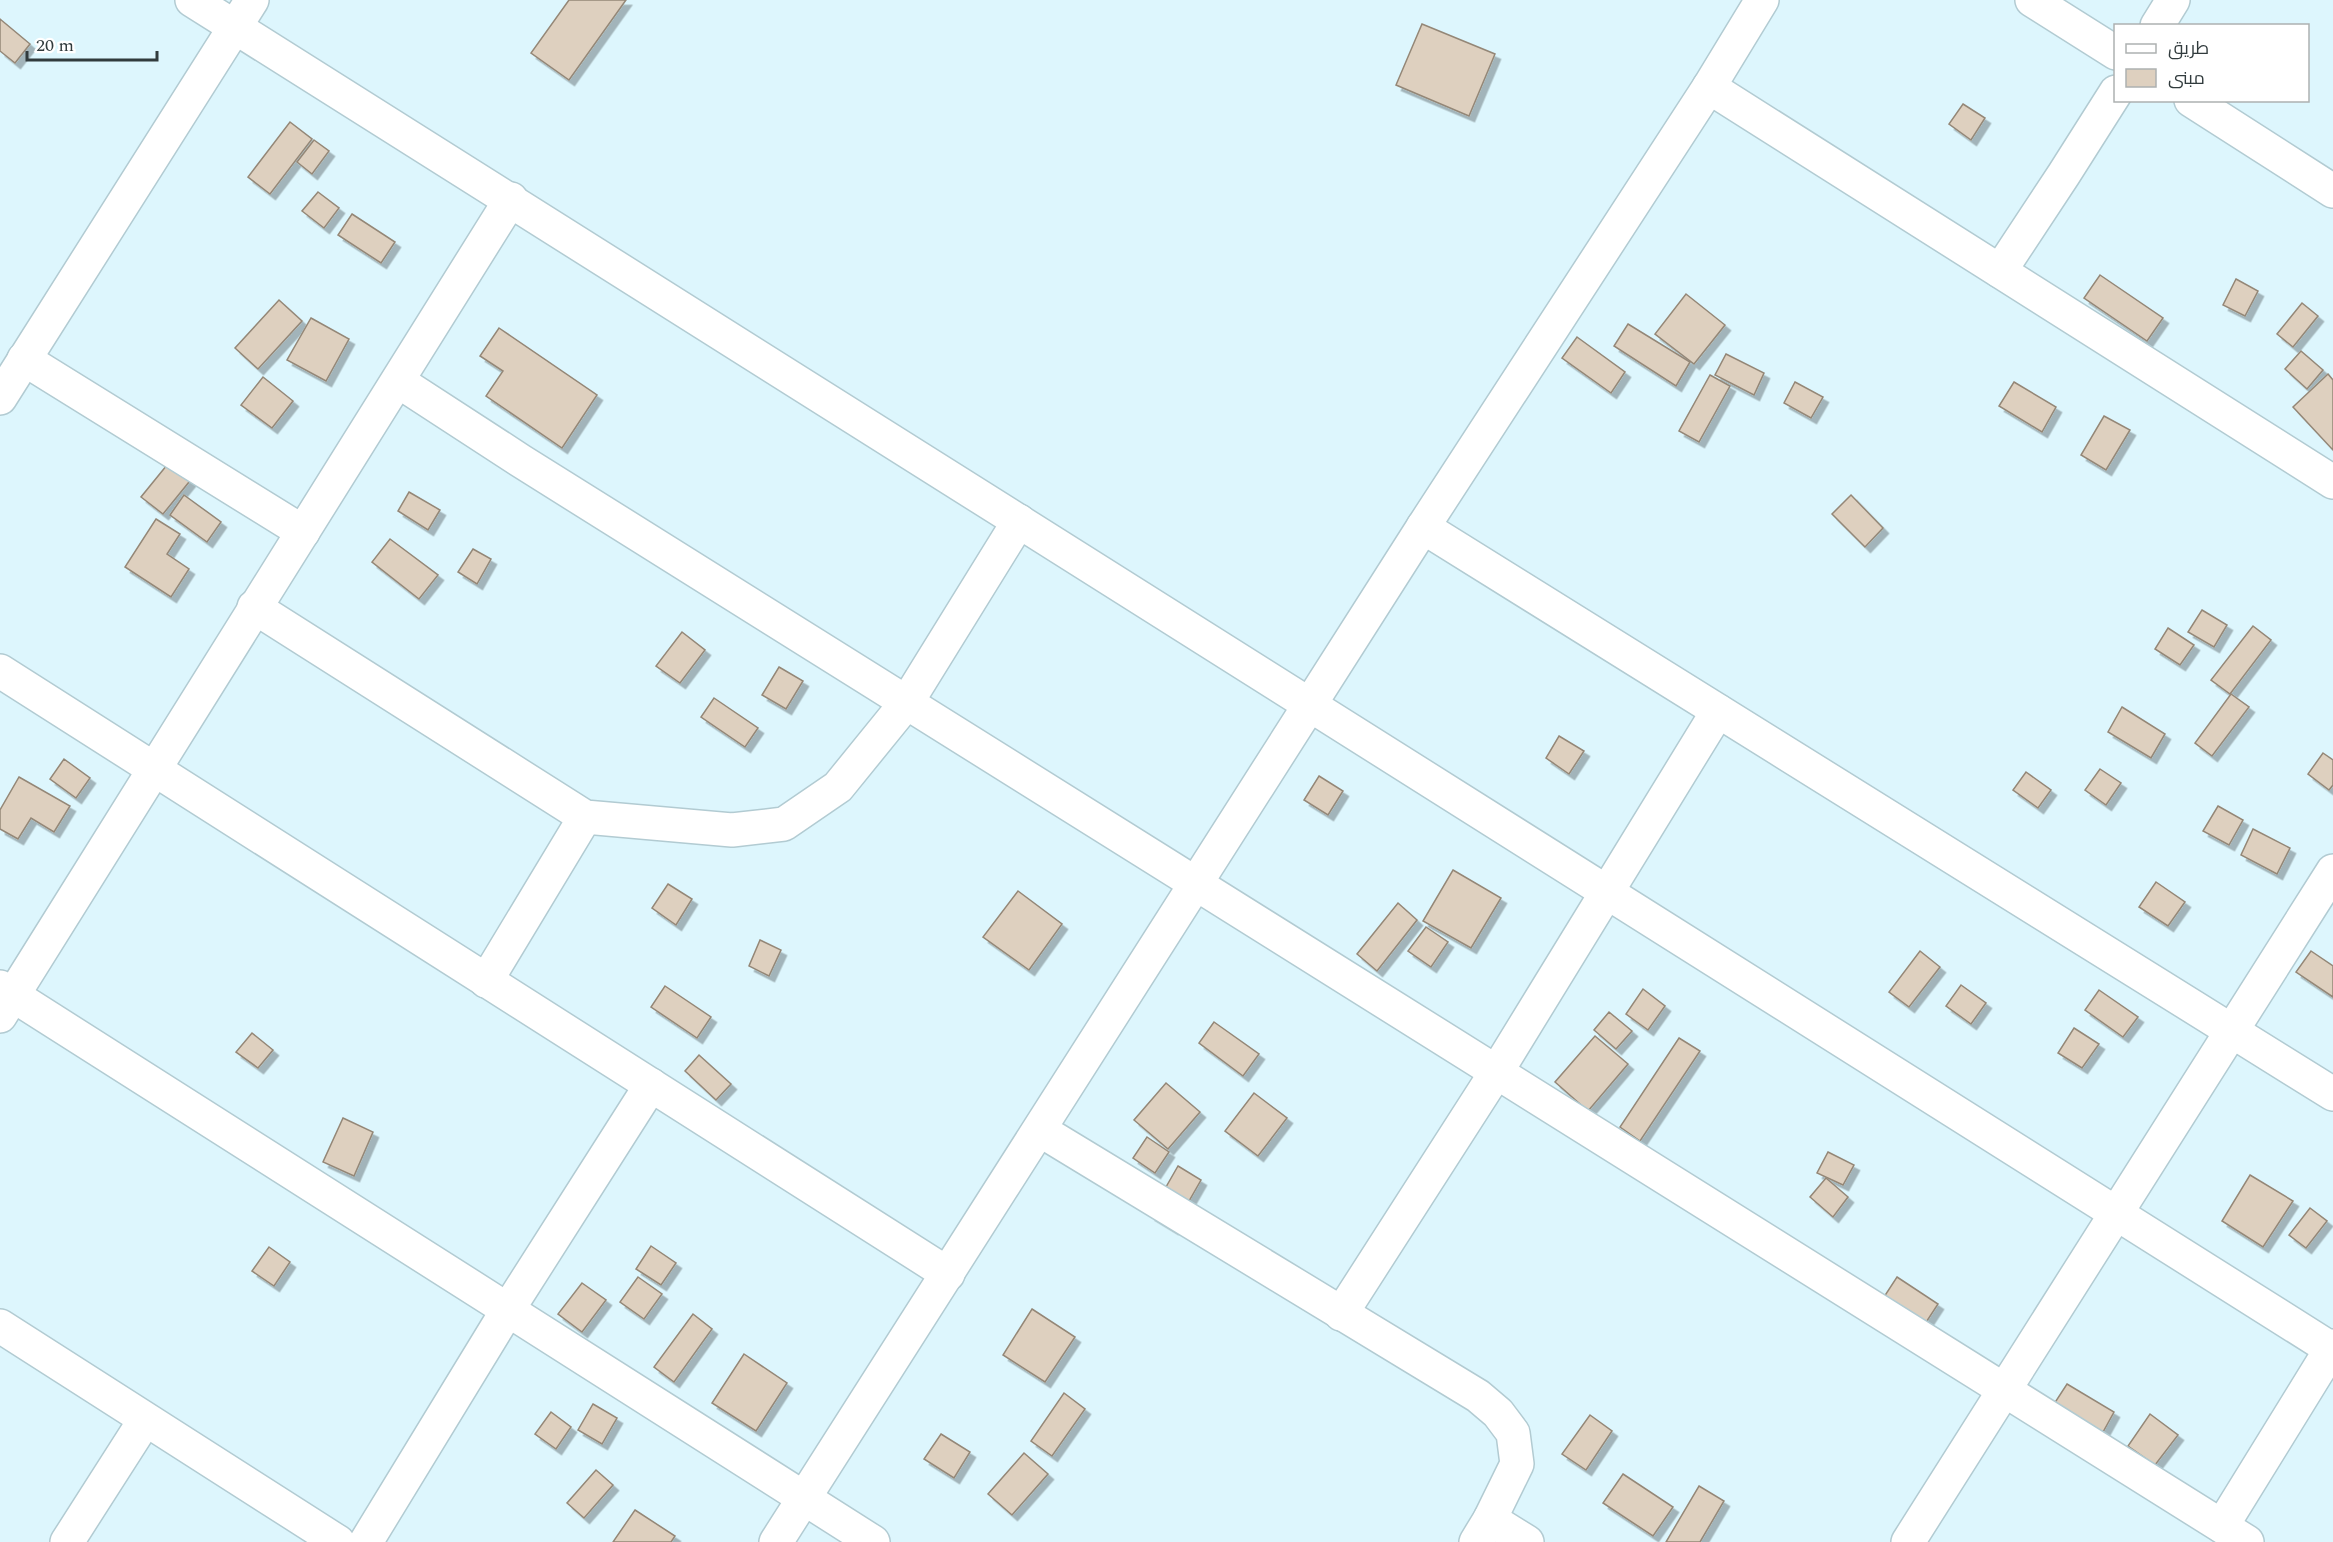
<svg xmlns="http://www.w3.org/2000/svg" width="2333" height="1542" viewBox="0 0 2333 1542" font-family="Spectral,Cairo,serif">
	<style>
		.building { fill: #ded0bf; stroke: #948777; stroke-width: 1.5; filter: url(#shadow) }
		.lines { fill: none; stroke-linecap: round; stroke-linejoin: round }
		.minor-casing { stroke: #b2cbd2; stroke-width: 36 }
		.minor { stroke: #fff; stroke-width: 33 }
	</style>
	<defs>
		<filter id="shadow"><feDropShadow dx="5.5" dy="5.5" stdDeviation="0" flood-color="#0004"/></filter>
	</defs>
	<rect width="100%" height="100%" fill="#ddf6fd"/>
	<g class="building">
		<path d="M569 0H626L569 80 531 53Z"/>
		<path d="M0 19 30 44 15 63 0 51Z"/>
		<path d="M1422 24 1495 54 1469 116 1396 85Z"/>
		<path d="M1963 104 1985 118 1971 140 1949 124Z"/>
		<path d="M290 122 312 139 270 194 248 177Z"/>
		<path d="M314 140 329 151 312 174 297 162Z"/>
		<path d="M318 192 339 208 324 228 302 211Z"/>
		<path d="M352 214 395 242 381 263 338 235Z"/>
		<path d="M2100 275 2163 318 2147 341 2084 298Z"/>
		<path d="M2236 279 2258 291 2245 316 2223 305Z"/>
		<path d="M1686 294 1725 325 1694 364 1655 334Z"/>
		<path d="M279 300 302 321 258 369 235 348Z"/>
		<path d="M2302 303 2318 316 2293 347 2277 334Z"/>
		<path d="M311 318 349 339 326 381 287 360Z"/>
		<path d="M1628 324 1690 362 1676 386 1614 346Z"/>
		<path d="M499 328 597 395 562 448 486 396 503 371 480 356Z"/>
		<path d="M1577 337 1625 372 1611 393 1562 358Z"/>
		<path d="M2301 351 2323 370 2307 389 2285 369Z"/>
		<path d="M1726 354 1764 373 1754 395 1715 375Z"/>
		<path d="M2328 374 2333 380V450L2293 407Z"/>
		<path d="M1710 375 1730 386 1699 442 1679 431Z"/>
		<path d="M263 377 293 401 272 428 241 405Z"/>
		<path d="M1795 382 1823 397 1811 418 1784 403Z"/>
		<path d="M2014 382 2056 407 2042 432 1999 406Z"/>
		<path d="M2104 416 2130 430 2106 470 2081 455Z"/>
		<path d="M180 449 202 466 163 514 141 497Z"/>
		<path d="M409 492 440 510 428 530 398 511Z"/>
		<path d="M184 495 221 522 207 542 170 515Z"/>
		<path d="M1851 495 1883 528 1865 547 1832 514Z"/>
		<path d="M156 519 180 534 167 554 189 569 171 597 125 567Z"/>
		<path d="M390 539 438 575 419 599 372 562Z"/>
		<path d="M473 549 491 559 477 584 458 572Z"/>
		<path d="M2202 610 2227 625 2214 647 2188 632Z"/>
		<path d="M2253 626 2271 640 2230 694 2211 680Z"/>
		<path d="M2168 628 2194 645 2180 665 2155 649Z"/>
		<path d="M682 632 705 650 680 683 656 666Z"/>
		<path d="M779 667 803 681 786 709 762 695Z"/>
		<path d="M2231 694 2249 707 2212 756 2195 743Z"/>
		<path d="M714 698 758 728 745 747 701 717Z"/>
		<path d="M2122 707 2165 734 2151 758 2108 732Z"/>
		<path d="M1559 736 1584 751 1569 774 1546 758Z"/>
		<path d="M2323 753 2333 760V785L2329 790 2308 774Z"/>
		<path d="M64 759 90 778 76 798 50 779Z"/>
		<path d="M2100 769 2121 783 2106 805 2085 790Z"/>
		<path d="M2026 772 2051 790 2038 808 2013 790Z"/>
		<path d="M1319 776 1343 791 1328 815 1304 800Z"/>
		<path d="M19 777 70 806 54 832 31 818 18 839 0 829V810Z"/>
		<path d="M2218 806 2243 820 2229 845 2203 831Z"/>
		<path d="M2253 829 2290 848 2277 874 2241 855Z"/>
		<path d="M1453 870 1501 898 1471 948 1423 921Z"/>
		<path d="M2156 882 2185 902 2168 926 2139 907Z"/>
		<path d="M668 884 692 899 676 925 652 908Z"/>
		<path d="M1018 891 1062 924 1029 970 983 937Z"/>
		<path d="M1398 903 1417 920 1377 971 1357 954Z"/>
		<path d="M1426 927 1448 942 1431 967 1408 951Z"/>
		<path d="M760 940 781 950 769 976 749 966Z"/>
		<path d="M1920 951 1940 967 1909 1007 1889 992Z"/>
		<path d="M2311 951 2333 966V997L2296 972Z"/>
		<path d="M1961 985 1986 1003 1971 1024 1946 1006Z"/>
		<path d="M665 986 711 1017 697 1038 651 1007Z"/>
		<path d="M1643 989 1665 1006 1648 1030 1626 1014Z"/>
		<path d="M2099 990 2138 1017 2123 1037 2085 1010Z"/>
		<path d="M1609 1012 1632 1031 1616 1049 1594 1030Z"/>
		<path d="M1214 1022 1259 1054 1243 1076 1199 1043Z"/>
		<path d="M2074 1028 2099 1044 2082 1068 2058 1053Z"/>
		<path d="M252 1033 273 1050 258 1068 236 1052Z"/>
		<path d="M1595 1036 1628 1064 1588 1111 1555 1082Z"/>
		<path d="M1679 1038 1700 1051 1640 1141 1620 1127Z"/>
		<path d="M699 1055 731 1084 716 1100 685 1071Z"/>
		<path d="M1166 1083 1200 1112 1168 1149 1134 1120Z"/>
		<path d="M1254 1093 1287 1118 1258 1156 1225 1131Z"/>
		<path d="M343 1118 373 1132 354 1176 323 1162Z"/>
		<path d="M1147 1137 1169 1152 1155 1173 1133 1158Z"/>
		<path d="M1828 1152 1854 1165 1843 1185 1817 1173Z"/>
		<path d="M1178 1166 1201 1180 1173 1229 1150 1215Z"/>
		<path d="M2250 1175 2293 1201 2263 1247 2222 1221Z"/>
		<path d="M1826 1178 1848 1197 1833 1217 1810 1197Z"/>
		<path d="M2310 1208 2327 1221 2306 1248 2289 1235Z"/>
		<path d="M651 1246 676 1263 661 1285 636 1269Z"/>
		<path d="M269 1247 290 1262 274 1286 252 1271Z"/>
		<path d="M638 1277 662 1294 644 1319 620 1302Z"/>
		<path d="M1897 1277 1938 1304 1923 1327 1882 1300Z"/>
		<path d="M582 1283 606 1300 582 1332 558 1314Z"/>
		<path d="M1032 1309 1075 1337 1045 1382 1003 1355Z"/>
		<path d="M693 1314 712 1329 674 1382 654 1367Z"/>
		<path d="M744 1354 787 1383 756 1431 712 1403Z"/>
		<path d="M2067 1384 2114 1412 2103 1432 2054 1404Z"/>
		<path d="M1064 1393 1085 1409 1052 1456 1031 1441Z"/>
		<path d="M593 1404 617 1418 602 1444 578 1430Z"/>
		<path d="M551 1412 571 1427 556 1449 535 1434Z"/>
		<path d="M2150 1414 2178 1435 2155 1465 2128 1446Z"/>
		<path d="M1590 1415 1612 1431 1586 1470 1562 1454Z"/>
		<path d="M941 1434 970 1452 954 1478 924 1459Z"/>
		<path d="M1024 1453 1048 1474 1012 1515 988 1494Z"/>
		<path d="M596 1470 613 1485 584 1518 567 1503Z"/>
		<path d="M1623 1474 1673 1507 1653 1536 1603 1503Z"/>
		<path d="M1699 1486 1724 1501 1700 1542H1666Z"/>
		<path d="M635 1510 675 1536 671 1542H613Z"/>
	</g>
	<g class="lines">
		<g class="minor-casing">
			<g id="minor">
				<path d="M192 0 2333 1350"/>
				<path d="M2032 0 2116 53"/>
				<path d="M2157 26 2173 0"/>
				<path d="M1709 87 2333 482"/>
				<path d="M2191 100 2333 191"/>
				<path d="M2000 271 2064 174 2116 92"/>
				<path d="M24 359 303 532"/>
				<path d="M398 381 521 461 2247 1542"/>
				<path d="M0 398 252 0"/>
				<path d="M1423 527 2333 1094"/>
				<path d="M254 607 585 817 732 830 784 824 838 787 907 702 1019 521"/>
				<path d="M0 671 948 1274"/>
				<path d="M486 981 585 817"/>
				<path d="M0 987 873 1542"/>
				<path d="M0 1016 511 199"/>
				<path d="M1040 1130 1478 1396 1498 1413 1513 1433 1517 1464 1490 1519 1476 1542"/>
				<path d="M1341 1314 1497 1071 1718 711"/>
				<path d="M0 1326 338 1542"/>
				<path d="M1490 1519 1527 1542"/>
				<path d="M2222 1526 2333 1346"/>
				<path d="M67 1542 145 1420"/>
				<path d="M366 1542 507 1311 651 1085"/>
				<path d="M776 1542 1423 527 1709 87 1762 0"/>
				<path d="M1908 1542 2333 871"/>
			</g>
		</g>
		<use href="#minor" class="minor"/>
	</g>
	<rect x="2114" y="24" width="195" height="78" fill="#ffffff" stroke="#adb1b1" stroke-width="1.5"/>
	<rect x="2126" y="44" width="30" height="9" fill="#ffffff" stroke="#adb1b1" stroke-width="1.5"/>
	<text x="2168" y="54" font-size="18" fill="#313b3d">طريق</text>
	<rect x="2126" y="69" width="30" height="18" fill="#ded0bf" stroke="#adb1b1" stroke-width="1.5"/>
	<text x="2168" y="84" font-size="18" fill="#313b3d">مبنى</text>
	<path d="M27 51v9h130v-9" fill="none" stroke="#313b3d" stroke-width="3"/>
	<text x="36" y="51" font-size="18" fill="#313b3d" stroke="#ffffff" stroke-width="4.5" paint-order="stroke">20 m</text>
</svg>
